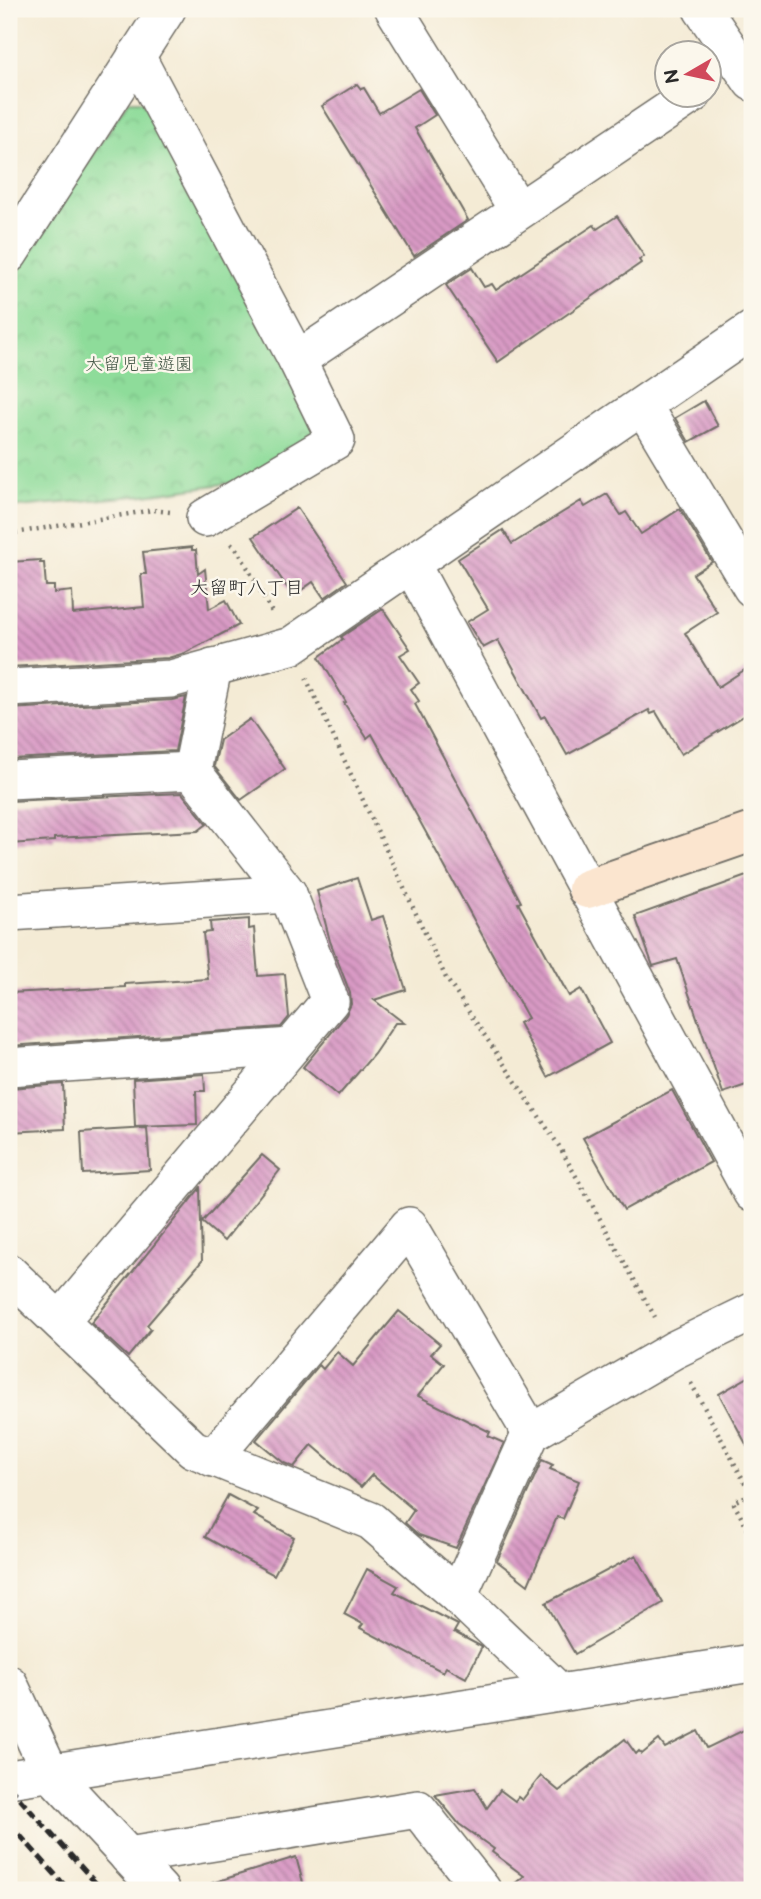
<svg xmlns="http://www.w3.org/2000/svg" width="761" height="1899" viewBox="0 0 761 1899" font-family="'Balsamiq Sans','Klee One',sans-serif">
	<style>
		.park { fill: url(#park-crowns); stroke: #5c8462; stroke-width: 2 }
		.building { fill: url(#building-back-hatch) }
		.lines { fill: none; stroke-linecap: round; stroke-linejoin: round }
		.street-casing { stroke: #716e66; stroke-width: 40 }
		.secondary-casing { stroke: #716e66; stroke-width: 42 }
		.path { stroke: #716e66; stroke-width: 4.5; stroke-dasharray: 2 5; stroke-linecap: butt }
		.street { stroke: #fff; stroke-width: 37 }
		.secondary { stroke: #fbe5cf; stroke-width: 38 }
		.rail { stroke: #2b2b2b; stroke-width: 5; stroke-dasharray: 10 5; stroke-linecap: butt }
		.labels { text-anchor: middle; stroke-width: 5; stroke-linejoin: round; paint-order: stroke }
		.park-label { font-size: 18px; fill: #445747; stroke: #fbf7ec }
		.neighbourhood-label { font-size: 19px; fill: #2b2b2b; stroke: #fbf7ec }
	</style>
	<defs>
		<pattern id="park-crowns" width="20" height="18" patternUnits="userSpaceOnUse" patternTransform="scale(1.75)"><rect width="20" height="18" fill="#8edc9a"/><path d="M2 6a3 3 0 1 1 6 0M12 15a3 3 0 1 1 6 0" fill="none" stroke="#7bbd85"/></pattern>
		<pattern id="building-back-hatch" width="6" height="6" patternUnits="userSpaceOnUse" patternTransform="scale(1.75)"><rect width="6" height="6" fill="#d99ac5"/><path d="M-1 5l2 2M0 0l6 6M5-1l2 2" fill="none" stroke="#b07ea0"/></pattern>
	</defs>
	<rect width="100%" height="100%" fill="#fbf7ec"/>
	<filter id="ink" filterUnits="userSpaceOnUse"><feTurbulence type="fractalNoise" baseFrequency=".0143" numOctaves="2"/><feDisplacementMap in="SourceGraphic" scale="14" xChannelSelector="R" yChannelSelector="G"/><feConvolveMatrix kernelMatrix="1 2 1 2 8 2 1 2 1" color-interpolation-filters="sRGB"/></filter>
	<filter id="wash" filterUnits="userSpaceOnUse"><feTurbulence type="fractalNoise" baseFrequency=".00686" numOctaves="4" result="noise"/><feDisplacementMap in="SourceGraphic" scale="28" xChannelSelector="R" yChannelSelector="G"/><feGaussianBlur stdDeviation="1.57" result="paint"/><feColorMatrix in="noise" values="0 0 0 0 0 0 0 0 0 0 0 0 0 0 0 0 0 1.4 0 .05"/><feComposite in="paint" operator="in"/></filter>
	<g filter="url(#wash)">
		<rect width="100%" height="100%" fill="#f4ebd5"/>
		<path class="park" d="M128 101H142L319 423 314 441 244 481 145 495 9 508V286Z"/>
		<g id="blocks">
			<g class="building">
				<path d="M357 84 361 89 364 88 379 113 419 89 435 115 415 128 468 220 414 256 322 106Z"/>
				<path d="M617 216 644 256 639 260 641 263 498 362 446 285 472 268 484 287 492 284 496 290 594 225 597 229Z"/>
				<path d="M704 401 718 426 689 442 675 418Z"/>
				<path d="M607 494 621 515 626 512 641 534 680 509 712 562 693 574 717 612 685 633 718 687 752 665V711L681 754 656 712 651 714 649 710 567 755 545 716 541 718 498 640 483 648 467 622 488 609 458 559 503 530 512 544 581 501 585 507Z"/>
				<path d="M297 508 347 582 324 598 313 582 293 596 253 537Z"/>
				<path d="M192 547V550H196L198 574 205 569 209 609 226 600 239 625 185 653 168 658 9 667V562L41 560 40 563H44L46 586H54V593L72 591 73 614 144 607 141 574H146L143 552Z"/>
				<path d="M383 609 410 649 400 655 419 683 411 689 419 701 415 704 521 902 518 903 569 996 581 989 610 1043 548 1077 519 1023 528 1018 498 964 372 734 367 738 344 703 346 702 319 657 343 639 341 637Z"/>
				<path d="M186 697 175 751 9 759V709L172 700Z"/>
				<path d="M250 719 285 769 241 800 214 766 220 740Z"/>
				<path d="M182 793 207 824 198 831 54 838V841L9 844V801Z"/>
				<path d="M752 874V1083L723 1093 677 959 653 966 635 916Z"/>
				<path d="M357 878 371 920 383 916 406 990 374 1000 404 1023H395L374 1054 338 1096 303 1067 346 1015 351 1004 350 993 330 941 317 891Z"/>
				<path d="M249 919V929L254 928 258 976 285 974 289 1017 281 1027 9 1046V993L125 987V984L208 979 203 933 211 932 210 922Z"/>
				<path d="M204 1074 205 1091H196L197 1125 135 1127 133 1079Z"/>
				<path d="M63 1084 65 1129 9 1132V1088Z"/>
				<path d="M672 1090 711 1162 624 1210 583 1138Z"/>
				<path d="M147 1128 150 1170 83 1174 81 1132Z"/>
				<path d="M262 1155 280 1170 224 1241 202 1222Z"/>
				<path d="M200 1188 202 1261 147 1325 151 1329 128 1357 91 1323Z"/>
				<path d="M399 1311 440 1344 431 1354 444 1364 418 1396 490 1432 488 1436 504 1443 456 1548 419 1535 405 1523 414 1510 372 1475 361 1487 312 1445 294 1467 284 1463 256 1440 319 1365 323 1369 337 1352 353 1366Z"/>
				<path d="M752 1375V1455L719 1394Z"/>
				<path d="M542 1460 553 1465 550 1469 579 1481 563 1519 557 1517 528 1585 497 1561Z"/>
				<path d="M228 1495 258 1511 254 1515 294 1537 274 1575 205 1537Z"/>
				<path d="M636 1555 663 1603 575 1654 546 1603Z"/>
				<path d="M367 1569 398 1586 394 1592 458 1625 454 1632 482 1647 466 1678 446 1667 443 1672 360 1628 363 1624 344 1614Z"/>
				<path d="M752 1726V1890H507L524 1876 492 1852 494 1849 459 1824 435 1795 475 1788 487 1808 500 1790 515 1801 518 1797 522 1800 541 1776 559 1791 625 1739 636 1754 639 1751 642 1754 659 1740 665 1748 698 1731 707 1748Z"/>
				<path d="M296 1857 305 1890H213L212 1883Z"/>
			</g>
		</g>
	</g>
	<g filter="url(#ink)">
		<use href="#blocks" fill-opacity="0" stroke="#716e66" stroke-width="2"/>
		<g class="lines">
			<g class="street-casing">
				<g id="street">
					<path d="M394 9 518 210"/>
					<path d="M702 9 752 82"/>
					<path d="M136 56 297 360 693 94"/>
					<path d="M9 254 167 9"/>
					<path d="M643 406 752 588"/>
					<path d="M205 518 336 440 297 360"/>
					<path d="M411 564 752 1193"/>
					<path d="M9 688 171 679 291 646 752 330"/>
					<path d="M9 780 192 771"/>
					<path d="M9 912 288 894"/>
					<path d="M9 1067 291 1047"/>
					<path d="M9 1273 193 1449 371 1521 458 1596 559 1692"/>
					<path d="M60 1321 330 1001 288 894 192 771 213 667"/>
					<path d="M213 1458 409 1226 531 1433"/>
					<path d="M458 1596 531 1433 674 1350 752 1312"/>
					<path d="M9 1684 50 1772 160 1890"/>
					<path d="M9 1779 752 1663"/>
					<path d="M128 1856 418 1809 482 1890"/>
				</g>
			</g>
			<g class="secondary-casing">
				<path id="secondary" d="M587 889 752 832"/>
			</g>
			<g class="path">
				<path d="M9 534 153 510 170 512"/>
				<path d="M231 544 239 552 273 614"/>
				<path d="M306 678 446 978 559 1146 655 1317"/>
				<path d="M691 1383 751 1494 733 1502 752 1537"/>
			</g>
			<use href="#street" class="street"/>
			<use href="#secondary" class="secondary"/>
			<g class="rail">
				<path d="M9 1787 102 1890"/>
				<path d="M9 1823 69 1890"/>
			</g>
		</g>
	</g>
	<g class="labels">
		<g class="park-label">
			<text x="139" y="370">大留児童遊園</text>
		</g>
		<g class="neighbourhood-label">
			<text x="247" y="594">大留町八丁目</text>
		</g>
	</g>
	<rect width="761" height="1899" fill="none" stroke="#fbf7ec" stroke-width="35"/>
	<g transform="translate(688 74) rotate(261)"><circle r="33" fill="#fbf7ec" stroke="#a8a59f" stroke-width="2"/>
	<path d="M0-5L12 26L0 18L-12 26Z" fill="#d1495b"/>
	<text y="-10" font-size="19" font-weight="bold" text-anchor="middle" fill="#2b2b2b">N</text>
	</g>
</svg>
